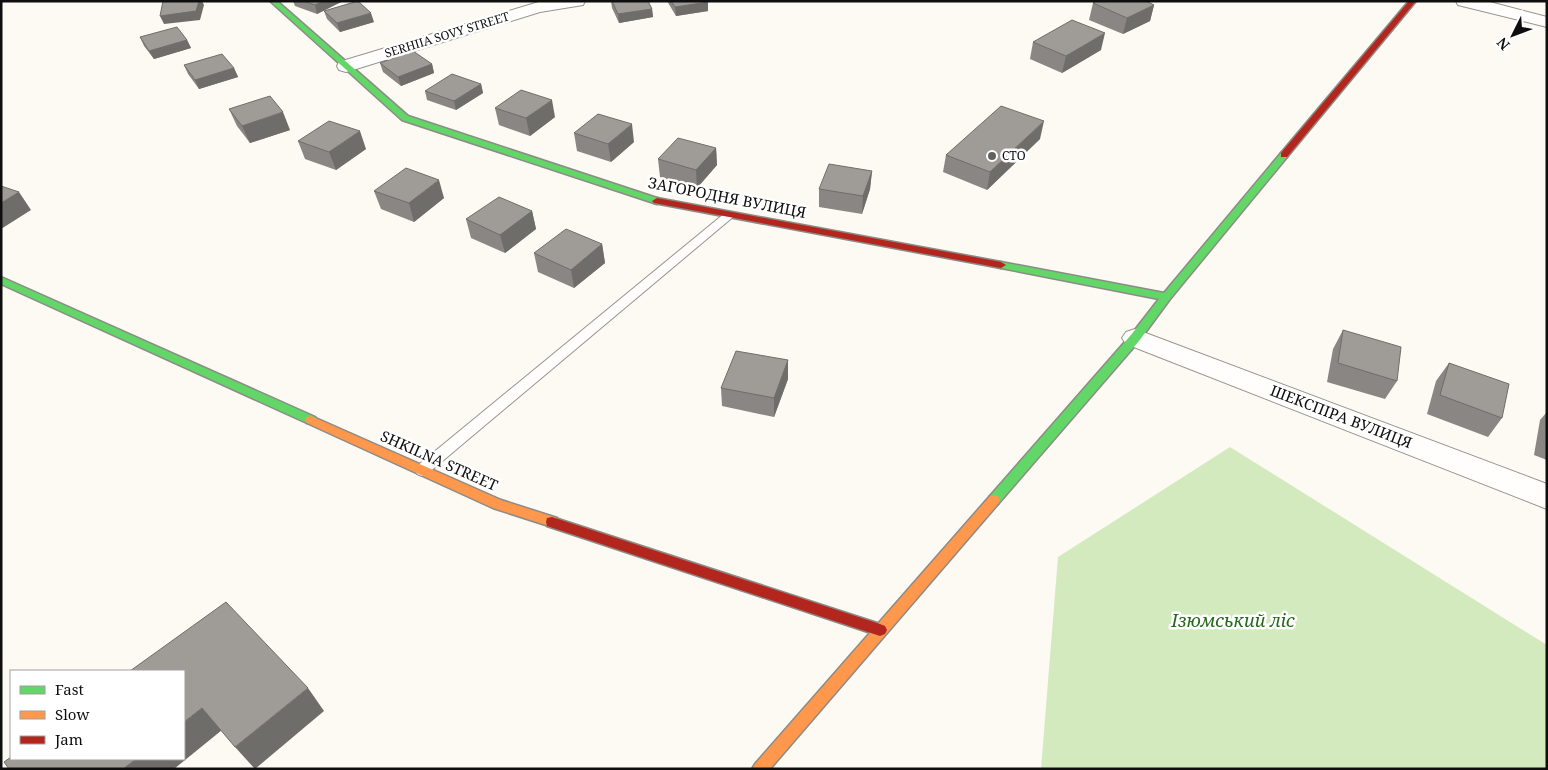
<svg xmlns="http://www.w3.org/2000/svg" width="1548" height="770" viewBox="0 0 1548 770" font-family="'Noto Serif',serif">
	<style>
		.forest { fill: #d3eabf }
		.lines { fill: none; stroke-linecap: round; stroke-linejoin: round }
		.lane-casing { stroke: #959491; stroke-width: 2 }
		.street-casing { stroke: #959491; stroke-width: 2 }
		.fast-casing { stroke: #8c8b87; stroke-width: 3 }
		.slow-casing { stroke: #8c8b87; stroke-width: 3 }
		.jam-casing { stroke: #8c8b87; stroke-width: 3 }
		.lane { fill: #fffefd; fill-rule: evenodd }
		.street { fill: #fffefd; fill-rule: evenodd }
		.fast { fill: #63d668; fill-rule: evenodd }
		.slow { fill: #ff974d; fill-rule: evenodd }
		.jam { fill: #b3261e; fill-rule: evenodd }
		.wall { fill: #898683 }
		.shaded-wall { fill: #6f6d6a }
		.building { fill: #9f9c98; stroke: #6f6d6a }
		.poi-dot { fill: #61615e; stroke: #fff; stroke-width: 2 }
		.labels { text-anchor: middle; stroke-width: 5; stroke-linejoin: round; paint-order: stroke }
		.far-street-label { font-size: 12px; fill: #0e0e0e; stroke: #fff }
		.far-poi-label { font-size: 12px; fill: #0e0e0e; stroke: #fff; text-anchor: start }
		.street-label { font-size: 15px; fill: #0e0e0e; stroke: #fff }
		.near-park-label { font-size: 18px; font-style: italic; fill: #26691b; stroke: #fff }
	</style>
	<rect width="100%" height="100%" fill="#fcfaf2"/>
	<path class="forest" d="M1230 447 1547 645V769H1041L1058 557Z"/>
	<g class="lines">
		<g class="lane-casing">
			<path id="lane" d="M729 212 735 215 733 217 427 474 422 476 417 474 415 470 417 466 725 213Z"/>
		</g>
		<g class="street-casing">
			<g id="street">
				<path d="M542 1H585L583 5 540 12 353 70 346 72 339 70 337 66 339 62Z"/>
				<path d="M1456 1H1486L1547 17V27L1458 5Z"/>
				<path d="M1135 329 1547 484V509L1126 344 1122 338 1126 332Z"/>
			</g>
		</g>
		<g class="fast-casing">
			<g id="fast">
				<path d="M270 1H277L408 116 660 199 662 201 657 204 654 203 402 120Z"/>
				<path d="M1284 152 1287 153V157L1170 299 1139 341 998 504 994 505 990 504 988 500 990 496 1131 335 1159 299 1001 268 997 267 996 265 997 263 1001 262 1164 293 1281 153Z"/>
				<path d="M1 277 315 417 317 420 315 423H307L1 284Z"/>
			</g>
		</g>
		<g class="slow-casing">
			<g id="slow">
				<path d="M311 416 501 500 557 518 558 522 557 526 552 527 493 508 307 423 305 420 307 417Z"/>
				<path d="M994 495 998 496 1000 500 998 504 770 769H752L755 764 990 496Z"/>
			</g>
		</g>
		<g class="jam-casing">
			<g id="jam">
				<path d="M1409 1H1416L1287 157H1281V153Z"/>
				<path d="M657 198 1001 262 1006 265 1001 268 654 203 652 201Z"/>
				<path d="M552 517 880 624 885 626 887 630 885 634 880 636 547 526 546 522 547 518Z"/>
			</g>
		</g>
		<use href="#lane" class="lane"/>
		<use href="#street" class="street"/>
		<use href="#fast" class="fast"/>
		<use href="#slow" class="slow"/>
		<use href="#jam" class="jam"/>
	</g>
	<g class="wall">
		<path d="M293 1H343L317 14 295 6Z"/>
		<path d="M611 1H648L652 9 653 17 619 23 612 8Z"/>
		<path d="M667 1H707L708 11 676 16Z"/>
		<path d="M1093 3 1154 5 1150 21 1123 34 1089 20Z"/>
		<path d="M324 11 374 22 340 32 327 19Z"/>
		<path d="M140 37 187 40 191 48 154 59 144 46Z"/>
		<path d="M1033 42 1101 50 1062 73 1030 59Z"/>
		<path d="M380 63 432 64 434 73 401 86 383 72Z"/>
		<path d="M184 65 234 68 238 77 199 89 188 74Z"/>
		<path d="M481 84 483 93 456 110 427 100 425 91Z"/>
		<path d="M495 108 555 117 530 136 499 125Z"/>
		<path d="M229 109 290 130 250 143 237 126Z"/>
		<path d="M574 133 634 142 611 162 577 151Z"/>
		<path d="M1040 139 987 190 943 172 946 155Z"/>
		<path d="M298 141 366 149 336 170 305 159Z"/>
		<path d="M716 148 717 165 697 188 660 177 658 159Z"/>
		<path d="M872 171 870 189 862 214 819 207V189Z"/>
		<path d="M374 191 444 198 414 222 381 209Z"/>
		<path d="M532 211 536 229 505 253 471 238 466 219Z"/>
		<path d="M602 244 605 263 574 288 538 272 534 253Z"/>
		<path d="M1343 330 1397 381 1385 399 1327 382 1333 349Z"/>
		<path d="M788 360V379L774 417 722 406 721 388Z"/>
		<path d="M1449 363 1502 418 1488 437 1427 414 1436 381Z"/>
		<path d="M1547 412V460L1534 455 1540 420Z"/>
	</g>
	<g class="shaded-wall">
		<path d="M199 1H202L204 5 200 20 164 24 160 16Z"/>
		<path d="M323 1H343L317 14 315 5Z"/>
		<path d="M708 2V11L676 16 675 7Z"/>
		<path d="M1154 5 1150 21 1123 34 1127 18Z"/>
		<path d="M652 9 653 17 619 23 618 14Z"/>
		<path d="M371 13 374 22 340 32 337 23Z"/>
		<path d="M1105 33 1101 50 1062 73 1066 56Z"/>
		<path d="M187 40 191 48 154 59 149 51Z"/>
		<path d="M432 64 434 73 401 86 398 77Z"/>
		<path d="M234 68 238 77 199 89 195 80Z"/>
		<path d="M481 84 483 93 456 110 454 101Z"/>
		<path d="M552 100 555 117 530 136 526 118Z"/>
		<path d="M283 112 290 130 250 143 242 126Z"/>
		<path d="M1044 121 1040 139 987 190 990 172Z"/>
		<path d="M632 124 634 142 611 162 608 144Z"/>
		<path d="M360 131 366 149 336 170 329 152Z"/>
		<path d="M716 148 717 165 697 188 696 170Z"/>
		<path d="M872 171 870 189 862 214 863 196Z"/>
		<path d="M439 180 444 198 414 222 409 203Z"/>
		<path d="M19 192 31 210 1 229V203Z"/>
		<path d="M532 211 536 229 505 253 500 235Z"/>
		<path d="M602 244 605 263 574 288 571 270Z"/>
		<path d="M788 360V379L774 417V398Z"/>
		<path d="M308 688 324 711 255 769 235 747Z"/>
		<path d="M202 708 222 730 174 769H123L136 759H184V722Z"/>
	</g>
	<g class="building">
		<path d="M163 1H199L196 11 160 16Z"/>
		<path d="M303 1H323L315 5Z"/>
		<path d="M358 1 371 13 337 23 324 11Z"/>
		<path d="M612 1H648L652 9 618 14Z"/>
		<path d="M671 1H707L708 2 675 7Z"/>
		<path d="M1097 1H1146L1154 5 1127 18 1093 3Z"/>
		<path d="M1072 20 1105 33 1066 56 1033 42Z"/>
		<path d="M177 27 187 40 149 51 140 37Z"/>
		<path d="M413 51 432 64 398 77 380 63Z"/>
		<path d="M222 54 234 68 195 80 184 65Z"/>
		<path d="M452 74 481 84 454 101 425 91Z"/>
		<path d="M521 90 552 100 526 118 495 108Z"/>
		<path d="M270 96 283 112 242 126 229 109Z"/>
		<path d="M1001 106 1044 121 990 172 946 155Z"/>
		<path d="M598 114 632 124 608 144 574 133Z"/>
		<path d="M329 121 360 131 329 152 298 141Z"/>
		<path d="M678 138 716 148 696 170 658 159Z"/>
		<path d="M829 164 872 171 863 196 819 189Z"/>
		<path d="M406 168 439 180 409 203 374 191Z"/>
		<path d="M1 186 19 192 1 203Z"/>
		<path d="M499 197 532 211 500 235 466 219Z"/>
		<path d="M566 229 602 244 571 270 534 253Z"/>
		<path d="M1343 330 1401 347 1397 381 1338 363Z"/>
		<path d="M736 351 788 360 774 398 721 388Z"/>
		<path d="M1449 363 1509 384 1502 418 1440 395Z"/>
		<path d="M226 602 308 688 235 747 202 708 184 722V671H130Z"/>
		<path d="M11 757V759H136L123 769H9L4 762Z"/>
	</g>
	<circle class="poi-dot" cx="992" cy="156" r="5"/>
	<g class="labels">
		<g class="far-street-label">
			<text transform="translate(447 35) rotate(-17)" y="4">SERHIIA SOVY STREET</text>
		</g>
		<g class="far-poi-label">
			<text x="1002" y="160">СТО</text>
		</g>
		<g class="street-label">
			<text transform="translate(727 198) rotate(11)" y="5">ЗАГОРОДНЯ ВУЛИЦЯ</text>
			<text transform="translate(1341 417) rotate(21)" y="5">ШЕКСПІРА ВУЛИЦЯ</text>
			<text transform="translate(439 461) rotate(24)" y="5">SHKILNA STREET</text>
		</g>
		<g class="near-park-label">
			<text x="1233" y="627">Ізюмський ліс</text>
		</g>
	</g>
	<rect width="1548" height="770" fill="none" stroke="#0e0e0e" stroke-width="5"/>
	<rect x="10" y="670" width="175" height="90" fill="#ffffff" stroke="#9f9f9f"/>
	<rect x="20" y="686" width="25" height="8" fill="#63d668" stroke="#9f9f9f"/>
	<text x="55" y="695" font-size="15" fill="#0e0e0e">Fast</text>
	<rect x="20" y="711" width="25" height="8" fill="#ff974d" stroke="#9f9f9f"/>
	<text x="55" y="720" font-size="15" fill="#0e0e0e">Slow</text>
	<rect x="20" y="736" width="25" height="8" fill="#b3261e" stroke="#9f9f9f"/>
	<text x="55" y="745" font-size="15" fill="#0e0e0e">Jam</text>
	<g transform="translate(1513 35) rotate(228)" stroke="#ffffff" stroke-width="4" paint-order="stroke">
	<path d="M0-4L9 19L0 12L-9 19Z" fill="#0e0e0e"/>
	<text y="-8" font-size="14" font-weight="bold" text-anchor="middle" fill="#0e0e0e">N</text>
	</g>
</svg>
